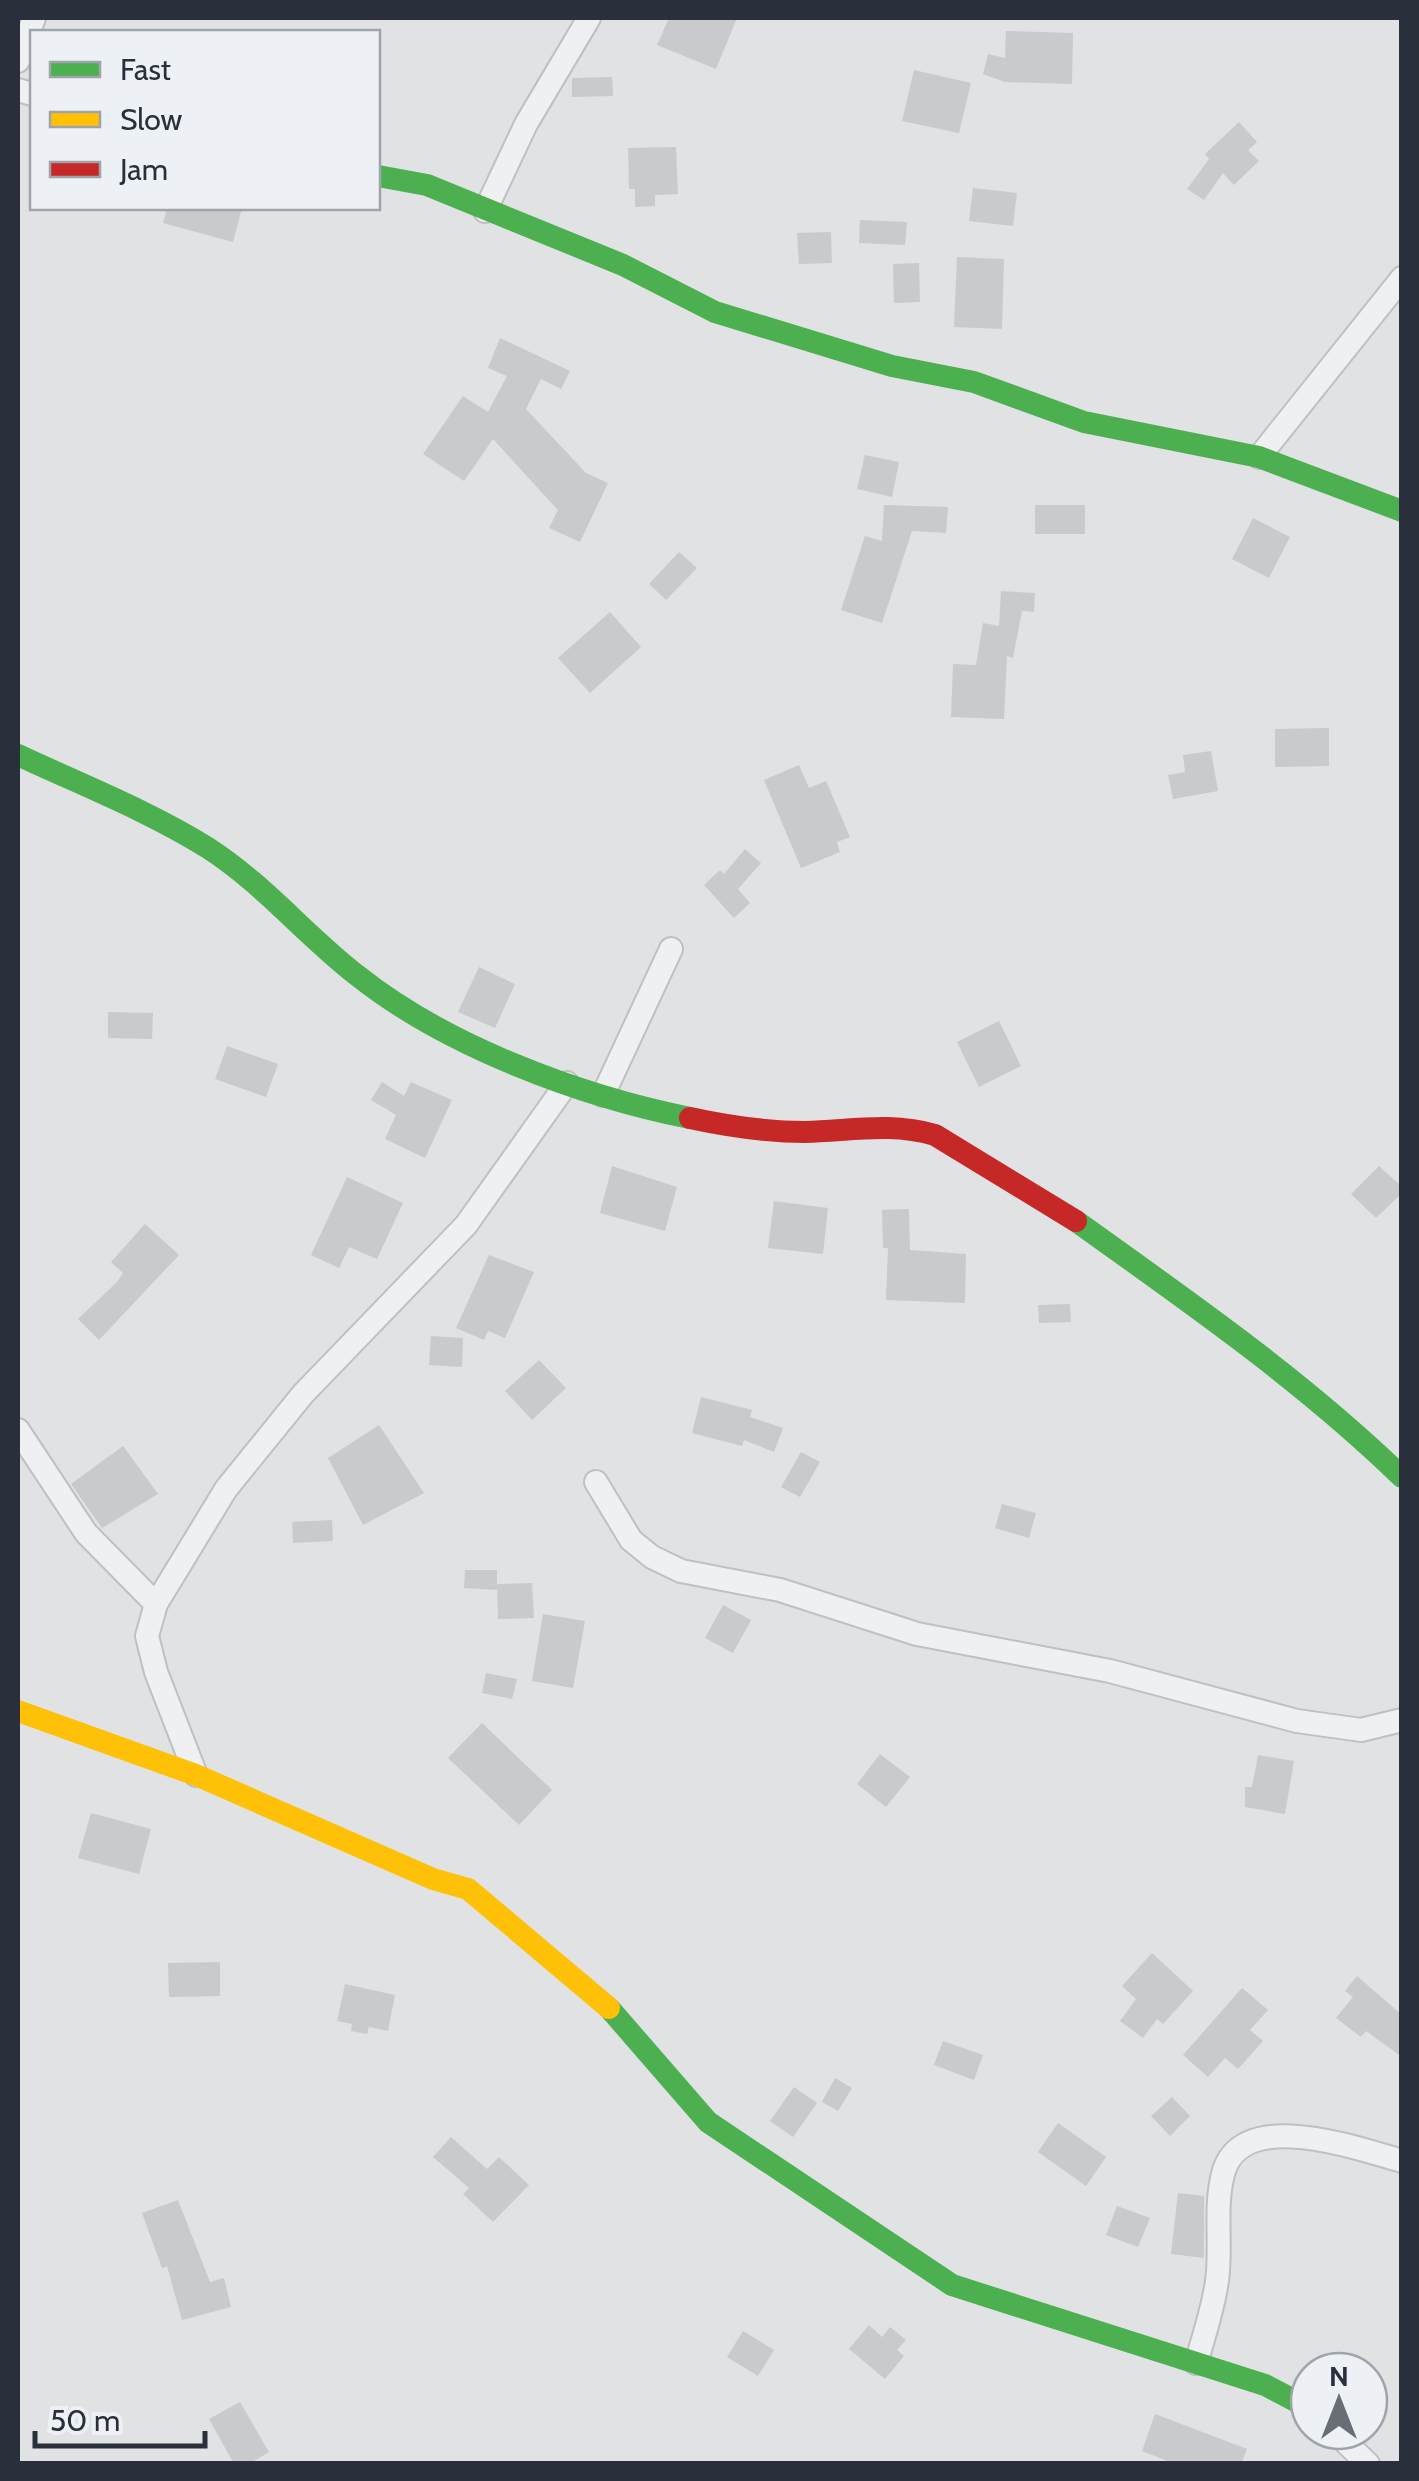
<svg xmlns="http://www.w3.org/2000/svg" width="1419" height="2481" viewBox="0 0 1419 2481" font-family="Cabin,sans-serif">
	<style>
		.building { fill: #c8cacc }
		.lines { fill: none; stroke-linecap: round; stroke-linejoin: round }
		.street-casing { stroke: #bec0c2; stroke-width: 26 }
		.street { stroke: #eff0f1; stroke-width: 22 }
		.fast { stroke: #4caf50; stroke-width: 22 }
		.slow { stroke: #ffc107; stroke-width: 22 }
		.jam { stroke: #c62828; stroke-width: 22 }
	</style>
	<rect width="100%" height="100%" fill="#e0e2e4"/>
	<g class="building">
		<path d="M669 18H737L716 69 657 45Z"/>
		<path d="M1006 31 1073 33 1072 84 1005 82 983 74 988 54 1005 58Z"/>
		<path d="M914 70 971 83 959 133 902 121Z"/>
		<path d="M612 77 613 96 572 97V78Z"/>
		<path d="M1239 122 1257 142 1248 150 1259 161 1234 185 1223 173 1204 200 1187 189 1209 159 1205 154Z"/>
		<path d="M676 147 678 194 655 195V206L635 207V189H629L628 148Z"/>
		<path d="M973 188 1017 193 1013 226 969 221Z"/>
		<path d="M167 208H242L233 242 163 223Z"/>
		<path d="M860 220 907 222 905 245 859 243Z"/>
		<path d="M831 232 832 263 799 264 797 233Z"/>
		<path d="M957 257 1004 259 1002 329 954 327Z"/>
		<path d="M919 263 920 302 894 303 893 264Z"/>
		<path d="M500 338 570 371 561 389 541 379 526 409 586 473 608 483 580 542 549 528 558 510 493 439 464 481 423 454 463 396 488 412 507 376 488 368Z"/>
		<path d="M865 455 899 462 892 497 857 489Z"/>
		<path d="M884 505 948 507 946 533 912 531 882 623 841 610 865 536 882 541Z"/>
		<rect x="1035" y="505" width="50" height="29"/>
		<path d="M1253 518 1290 537 1269 578 1232 559Z"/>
		<path d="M679 552 697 568 666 600 649 584Z"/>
		<path d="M1001 591 1035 593 1034 612 1022 611 1013 658 1007 656 1004 719 951 717 953 664 976 665 983 623 999 626Z"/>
		<path d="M610 612 641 647 590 693 558 658Z"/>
		<path d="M1329 728V766L1275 767V729Z"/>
		<path d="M1211 751 1218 791 1173 799 1168 775 1185 772 1183 755Z"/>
		<path d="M799 765 809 788 826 781 850 837 837 842 840 852 801 868 764 780Z"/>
		<path d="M745 849 761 863 738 889 750 903 734 918 704 885 720 870 724 874Z"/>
		<path d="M479 967 515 984 495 1028 458 1012Z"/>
		<path d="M108 1012 153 1013 152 1039 108 1038Z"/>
		<path d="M999 1021 1021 1066 979 1087 957 1042Z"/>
		<path d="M227 1046 278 1064 266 1097 215 1079Z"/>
		<path d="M382 1082 404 1096 411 1082 452 1100 425 1158 385 1139 396 1115 371 1100Z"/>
		<path d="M612 1166 677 1187 665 1231 600 1213Z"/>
		<path d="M1379 1166 1402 1187V1193L1376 1218 1351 1194Z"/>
		<path d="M347 1177 403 1203 377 1259 349 1247 339 1268 311 1255Z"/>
		<path d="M774 1201 828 1208 823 1254 768 1248Z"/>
		<path d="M909 1209 910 1250 966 1254 965 1303 886 1300 888 1248H883L882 1210Z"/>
		<path d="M145 1224 179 1255 99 1340 78 1319 117 1282 123 1273 111 1262Z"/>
		<path d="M489 1255 534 1272 505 1338 488 1331 484 1340 456 1328Z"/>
		<path d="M1070 1304 1071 1322 1039 1323 1038 1305Z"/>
		<path d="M431 1336 463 1338 462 1367 429 1365Z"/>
		<path d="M539 1360 566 1388 532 1420 505 1391Z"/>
		<path d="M701 1397 752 1410 750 1417 783 1428 774 1452 744 1440 742 1446 692 1433Z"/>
		<path d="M379 1425 424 1493 363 1525 328 1458Z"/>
		<path d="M123 1446 158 1494 102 1528 71 1484Z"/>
		<path d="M801 1452 820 1462 800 1497 781 1487Z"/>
		<path d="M1002 1504 1036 1513 1029 1538 995 1528Z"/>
		<path d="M332 1520 333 1541 293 1543 292 1522Z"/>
		<path d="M465 1570H497V1590L464 1588Z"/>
		<path d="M532 1583 534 1618 498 1619 497 1584Z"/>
		<path d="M723 1605 751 1620 733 1653 705 1638Z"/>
		<path d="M543 1614 585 1621 573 1688 532 1681Z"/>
		<path d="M486 1673 517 1679 512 1699 482 1693Z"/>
		<path d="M482 1723 552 1790 519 1825 448 1758Z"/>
		<path d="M880 1754 910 1777 886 1807 857 1784Z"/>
		<path d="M1258 1755 1294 1761 1285 1814 1245 1807V1787H1252Z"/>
		<path d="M91 1813 151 1829 139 1874 78 1858Z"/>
		<path d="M1152 1953 1193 1991 1163 2024 1157 2019 1143 2038 1120 2021 1136 1999 1122 1986Z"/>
		<path d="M220 1962V1996L169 1997 168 1963Z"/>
		<path d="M1357 1976 1402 2015V2057L1366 2031 1361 2037 1336 2018 1353 1997 1345 1991Z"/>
		<path d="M345 1984 395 1995 388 2031 369 2027 367 2034 351 2031 352 2024 337 2021Z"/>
		<path d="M1242 1988 1268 2010 1250 2030 1263 2041 1238 2069 1225 2058 1208 2077 1183 2055Z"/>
		<path d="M943 2041 983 2055 974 2080 934 2065Z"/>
		<path d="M835 2078 852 2088 838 2111 822 2102Z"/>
		<path d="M794 2087 817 2103 793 2137 770 2121Z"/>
		<path d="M1172 2097 1190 2116 1170 2136 1151 2116Z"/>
		<path d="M1058 2123 1106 2157 1086 2186 1038 2152Z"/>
		<path d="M451 2137 487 2169 499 2157 529 2185 493 2222 463 2194 469 2188 433 2157Z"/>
		<path d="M1178 2193 1204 2196V2258L1171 2254Z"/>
		<path d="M178 2200 210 2282 224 2278 231 2307 182 2320 167 2266 162 2268 142 2213Z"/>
		<path d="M1117 2206 1150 2218 1138 2247 1106 2235Z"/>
		<path d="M869 2325 882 2337 890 2327 906 2340 897 2350 904 2356 885 2379 849 2349Z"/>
		<path d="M743 2331 774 2350 758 2376 727 2357Z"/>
		<path d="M240 2402 269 2452 249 2464H234L209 2419Z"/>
		<path d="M1155 2414 1247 2449 1241 2464H1175L1142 2451Z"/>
	</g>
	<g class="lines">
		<g class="street-casing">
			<g id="street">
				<path d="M18 61 34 18"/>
				<path d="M18 90 32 94"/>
				<path d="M485 211 526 124 589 18"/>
				<path d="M1259 457 1402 278"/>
				<path d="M603 1095 671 949"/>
				<path d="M18 1430 86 1533 156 1604"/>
				<path d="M596 1482 631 1540 652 1557 681 1571 780 1590 917 1634 1110 1671 1297 1721 1361 1730 1402 1720"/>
				<path d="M196 1775 156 1672 147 1636 156 1604 226 1489 303 1394 466 1225 567 1083"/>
				<path d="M1196 2363C1204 2336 1213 2309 1217 2281 1222 2246 1214 2209 1223 2174 1240 2106 1356 2148 1402 2161"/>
				<path d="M1334 2431 1368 2464"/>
			</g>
		</g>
		<use href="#street" class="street"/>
		<g class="fast">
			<path d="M378 176 427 185 623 265 715 312 892 366 974 382 1084 422 1259 457 1402 511"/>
			<path d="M18 755C82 785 149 811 208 848 264 884 306 936 358 976 446 1046 580 1096 690 1118"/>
			<path d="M1076 1221C1189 1302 1302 1380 1402 1477"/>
			<path d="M609 2008 708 2122 952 2285 1265 2385 1309 2408"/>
		</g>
		<path class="slow" d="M18 1711 196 1775 433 1879 468 1889 609 2008"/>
		<path class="jam" d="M690 1118C727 1126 766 1132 805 1132 850 1131 891 1122 935 1135L1076 1221"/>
	</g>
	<rect width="1419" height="2481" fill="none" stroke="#29303b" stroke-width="40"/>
	<rect x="30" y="30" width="350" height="180" fill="#edf0f4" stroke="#9fa3aa" stroke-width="2.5"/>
	<rect x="50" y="62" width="50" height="15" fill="#4caf50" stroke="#9fa3aa" stroke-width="2.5"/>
	<text x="120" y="80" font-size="30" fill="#29303b">Fast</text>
	<rect x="50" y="112" width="50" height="15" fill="#ffc107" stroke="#9fa3aa" stroke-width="2.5"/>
	<text x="120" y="130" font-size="30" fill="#29303b">Slow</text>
	<rect x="50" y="162" width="50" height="15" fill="#c62828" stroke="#9fa3aa" stroke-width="2.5"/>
	<text x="120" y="180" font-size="30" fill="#29303b">Jam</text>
	<g transform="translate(1339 2401)"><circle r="48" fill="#edf0f4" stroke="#9fa3aa" stroke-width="2.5"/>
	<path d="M0-8L18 38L0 25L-18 38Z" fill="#696e76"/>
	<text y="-15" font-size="28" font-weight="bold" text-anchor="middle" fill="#29303b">N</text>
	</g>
	<path d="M35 2431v15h170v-15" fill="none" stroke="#29303b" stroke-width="5"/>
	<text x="50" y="2431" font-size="30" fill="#29303b" stroke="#edf0f4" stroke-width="8" paint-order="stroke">50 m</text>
</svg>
